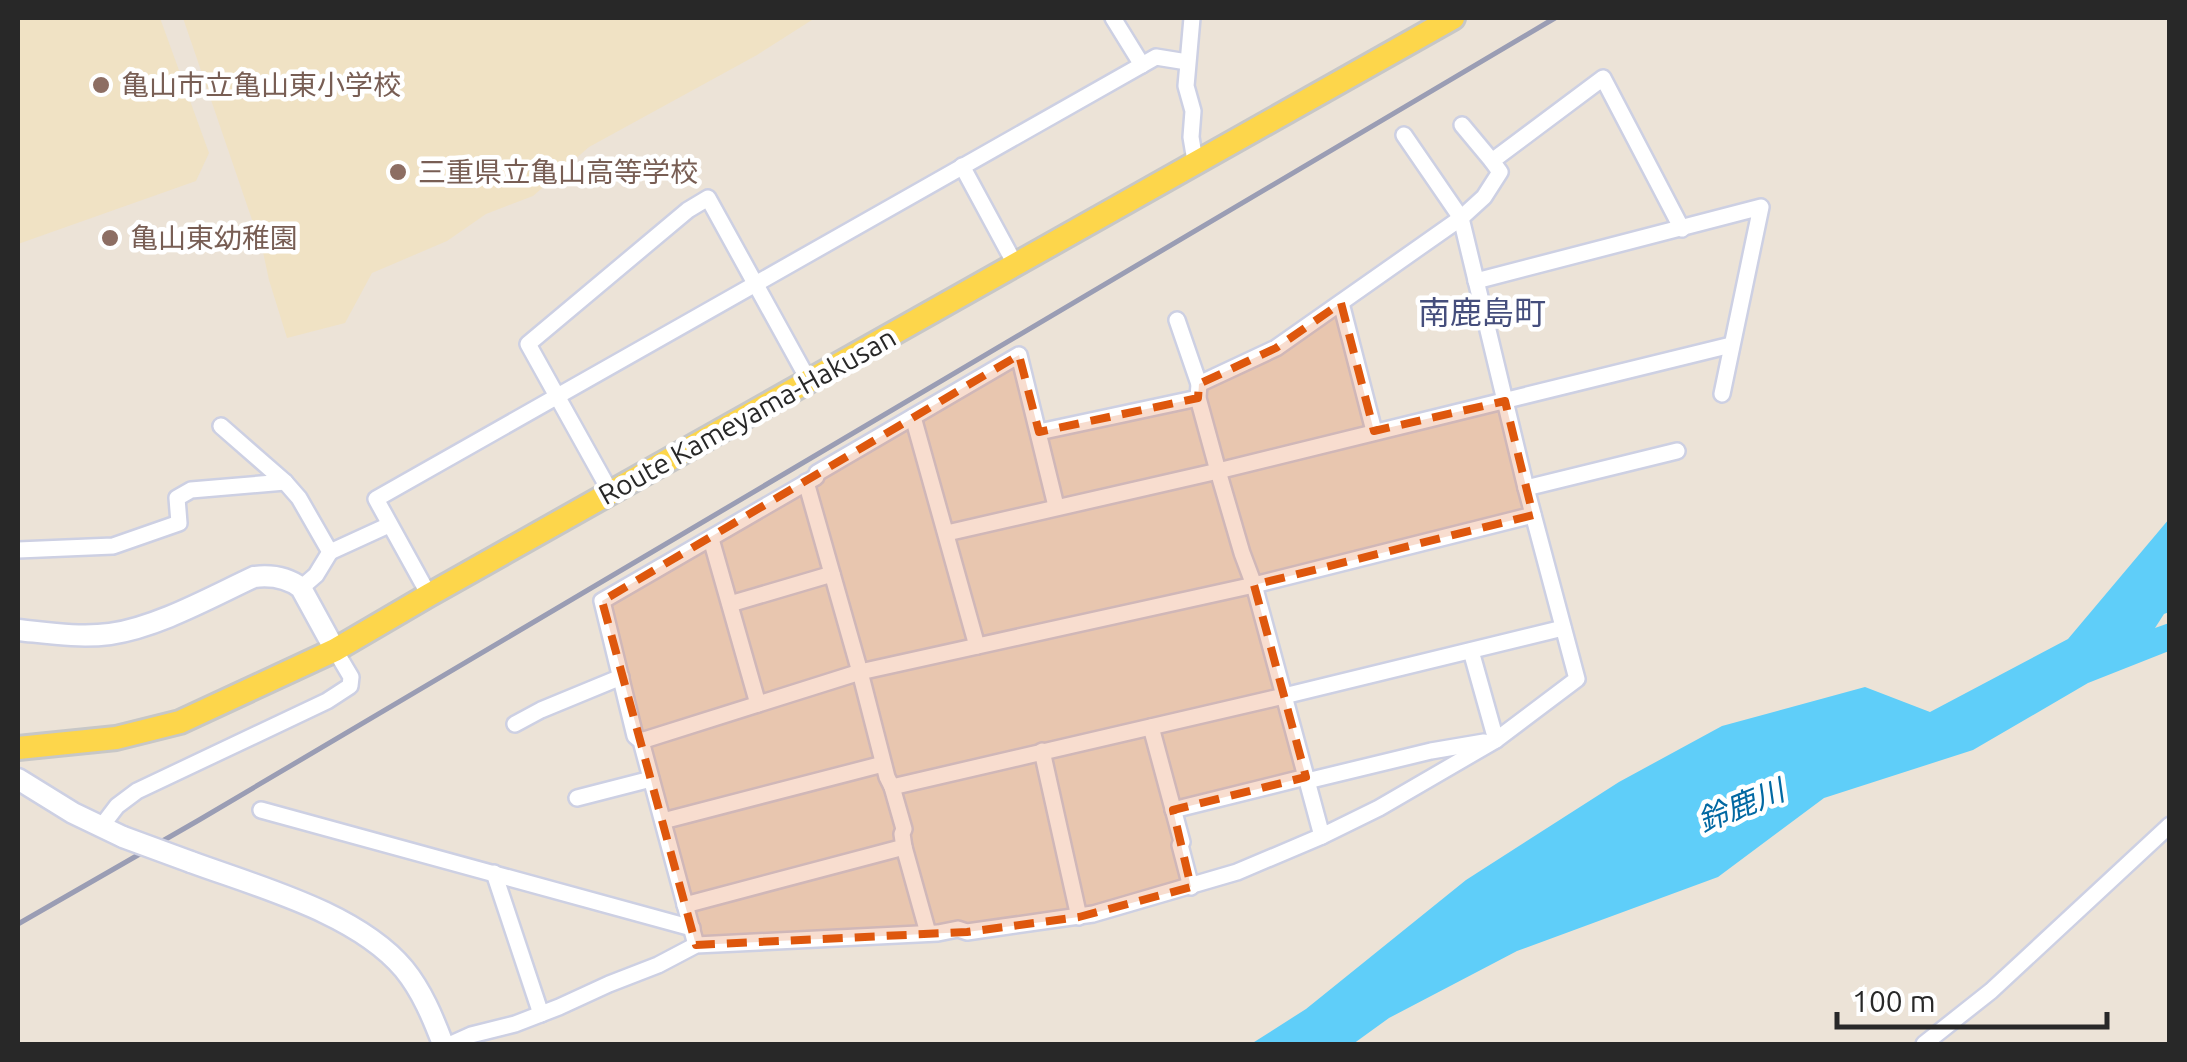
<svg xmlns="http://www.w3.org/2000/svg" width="2187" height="1062" viewBox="0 0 2187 1062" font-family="Ubuntu,'Noto Sans JP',sans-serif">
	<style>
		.education { fill: #f0e2c4 }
		.water { fill: #5fcef9 }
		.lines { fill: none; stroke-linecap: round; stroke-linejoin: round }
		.minor-casing { stroke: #cdd0e3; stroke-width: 20 }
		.secondary-casing { stroke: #cdd0e3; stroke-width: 25 }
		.primary-casing { stroke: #c7c7c7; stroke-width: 28 }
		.minor { stroke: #fff; stroke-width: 15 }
		.secondary { stroke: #fff; stroke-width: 20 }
		.primary { stroke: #fdd64b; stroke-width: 22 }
		.rail { stroke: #9a9db4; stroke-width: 5 }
		.secondary-bridge-casing { stroke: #cdd0e3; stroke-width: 25; stroke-linecap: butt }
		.secondary-bridge { stroke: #fff; stroke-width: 20 }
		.marked { fill: #de570d; fill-opacity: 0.2; stroke: #de570d; stroke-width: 8; stroke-dasharray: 20 12; stroke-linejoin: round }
		.education-dot { fill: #8d6e63; stroke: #fff; stroke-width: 4 }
		.labels { text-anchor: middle; stroke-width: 9; stroke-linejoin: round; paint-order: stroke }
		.education-label { font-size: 28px; fill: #785e54; stroke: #fff; text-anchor: start }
		.street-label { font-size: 28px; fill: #282828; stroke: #fff }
		.water-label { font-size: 30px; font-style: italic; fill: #0168a2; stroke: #fff }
		.quarter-label { font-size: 32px; fill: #454e7c; stroke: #fff }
	</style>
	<rect width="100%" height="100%" fill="#ece3d7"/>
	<g class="education">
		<path d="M18 18H160L209 153 196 181 18 244Z"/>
		<path d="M183 18H815L757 55 589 147 533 196 486 214 447 241 372 273 345 323 287 338 269 280 263 252Z"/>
	</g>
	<path class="water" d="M2169 519V612L2164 614 2155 628 2169 623V651L2088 683 1973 750 1824 798 1718 877 1517 951 1389 1018 1353 1044H1251L1306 1009 1466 880 1619 782 1722 726 1865 687 1930 712 2068 639Z"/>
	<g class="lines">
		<g class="minor-casing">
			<g id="minor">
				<path d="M1113 18 1142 65"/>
				<path d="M1192 18 1186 86 1193 111 1191 137 1195 161"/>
				<path d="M1462 125 1492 161"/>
				<path d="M962 166 1015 264"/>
				<path d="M1476 281 1761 207 1722 394"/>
				<path d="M1341 303 1374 431"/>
				<path d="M1177 320 1199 384 1198 398 1218 471 1242 553 1254 585 1322 836"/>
				<path d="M1199 384 1276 348 1461 218 1484 197 1500 172 1492 161 1603 78 1682 229"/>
				<path d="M913 417 977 646"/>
				<path d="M221 426 285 482 299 498 330 552 316 575 301 588"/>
				<path d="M1039 432 1198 398"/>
				<path d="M806 482 860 672 887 777 892 787 904 829 902 834 904 847 928 933"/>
				<path d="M1526 488 1677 451"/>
				<path d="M611 493 528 344 688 210 708 198 809 381"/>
				<path d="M947 533 1218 471 1731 345"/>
				<path d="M711 539 758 704"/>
				<path d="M18 550 113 546 179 523 177 498 191 490 285 482"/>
				<path d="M330 552 389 525"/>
				<path d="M429 595 376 499 1156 57 1187 62"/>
				<path d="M730 604 832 574"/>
				<path d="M1471 651 1496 740"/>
				<path d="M515 724 541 710 621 677"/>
				<path d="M1151 727 1182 842 1180 845 1191 887"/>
				<path d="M641 741 860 672 1254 585 1533 515"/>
				<path d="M1042 751 1079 917"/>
				<path d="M1307 781 1431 751 1484 742"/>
				<path d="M892 787 1284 696 1563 628"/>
				<path d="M577 798 651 779"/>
				<path d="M261 810 692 928"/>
				<path d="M1173 810 1306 777"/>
				<path d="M663 821 883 764"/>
				<path d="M101 827 117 806 137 791 327 701 350 686 351 677 335 650"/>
				<path d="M494 873 541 1014"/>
				<path d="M685 905 904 847"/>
				<path d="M696 945 641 741 635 736 602 601 816 477 817 473 1019 355 1056 506"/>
				<path d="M451 1044 471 1035 515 1024 559 1007 609 984 658 965 696 945 938 933 958 929 967 932 1093 914 1237 872 1322 836 1379 808 1496 740 1577 679 1526 488 1461 218 1404 135"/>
				<path d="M1924 1044 1991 991 2170 825"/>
			</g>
		</g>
		<g class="secondary-casing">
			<g id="secondary">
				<path d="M18 630C48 633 79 638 110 634 158 627 211 597 254 577 271 575 287 577 301 588L335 650"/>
				<path d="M18 779 73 813 123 837"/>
				<path d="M191 862C259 887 357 913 404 969 422 991 433 1018 443 1044"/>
			</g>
		</g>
		<g class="primary-casing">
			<path id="primary" d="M18 748 116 738 180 722 335 650 429 595 1453 18"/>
		</g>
		<use href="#minor" class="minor"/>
		<use href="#secondary" class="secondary"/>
		<use href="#primary" class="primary"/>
		<path class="rail" d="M18 924 199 820 1555 18"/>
		<g class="secondary-bridge-casing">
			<path id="secondary-bridge" d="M123 837 191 862"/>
		</g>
		<use href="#secondary-bridge" class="secondary-bridge"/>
	</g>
	<path class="marked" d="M1341 303 1374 431 1505 401 1533 515 1254 585 1306 777 1173 810 1191 887 1079 917 967 932 696 945 602 601 1019 355 1039 432 1198 398 1199 384 1276 348Z"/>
	<g class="education-dot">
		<circle cx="101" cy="85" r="10"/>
		<circle cx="398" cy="172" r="10"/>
		<circle cx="110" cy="238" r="10"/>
	</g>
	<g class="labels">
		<g class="education-label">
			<text x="121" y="95">亀山市立亀山東小学校</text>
			<text x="418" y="182">三重県立亀山高等学校</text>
			<text x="130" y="248">亀山東幼稚園</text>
		</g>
		<g class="street-label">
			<text transform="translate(747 416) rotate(-29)" y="10">Route Kameyama-Hakusan</text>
		</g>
		<g class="water-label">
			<text transform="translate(1741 806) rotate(-22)" y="10">鈴鹿川</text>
		</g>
		<g class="quarter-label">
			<text x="1482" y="324">南鹿島町</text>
		</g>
	</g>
	<rect width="2187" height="1062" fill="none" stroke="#282828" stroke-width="40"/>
	<path d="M1837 1012v15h270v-15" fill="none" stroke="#282828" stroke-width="5"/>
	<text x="1852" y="1012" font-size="30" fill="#282828" stroke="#ffffff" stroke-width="8" paint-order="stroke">100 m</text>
</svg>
